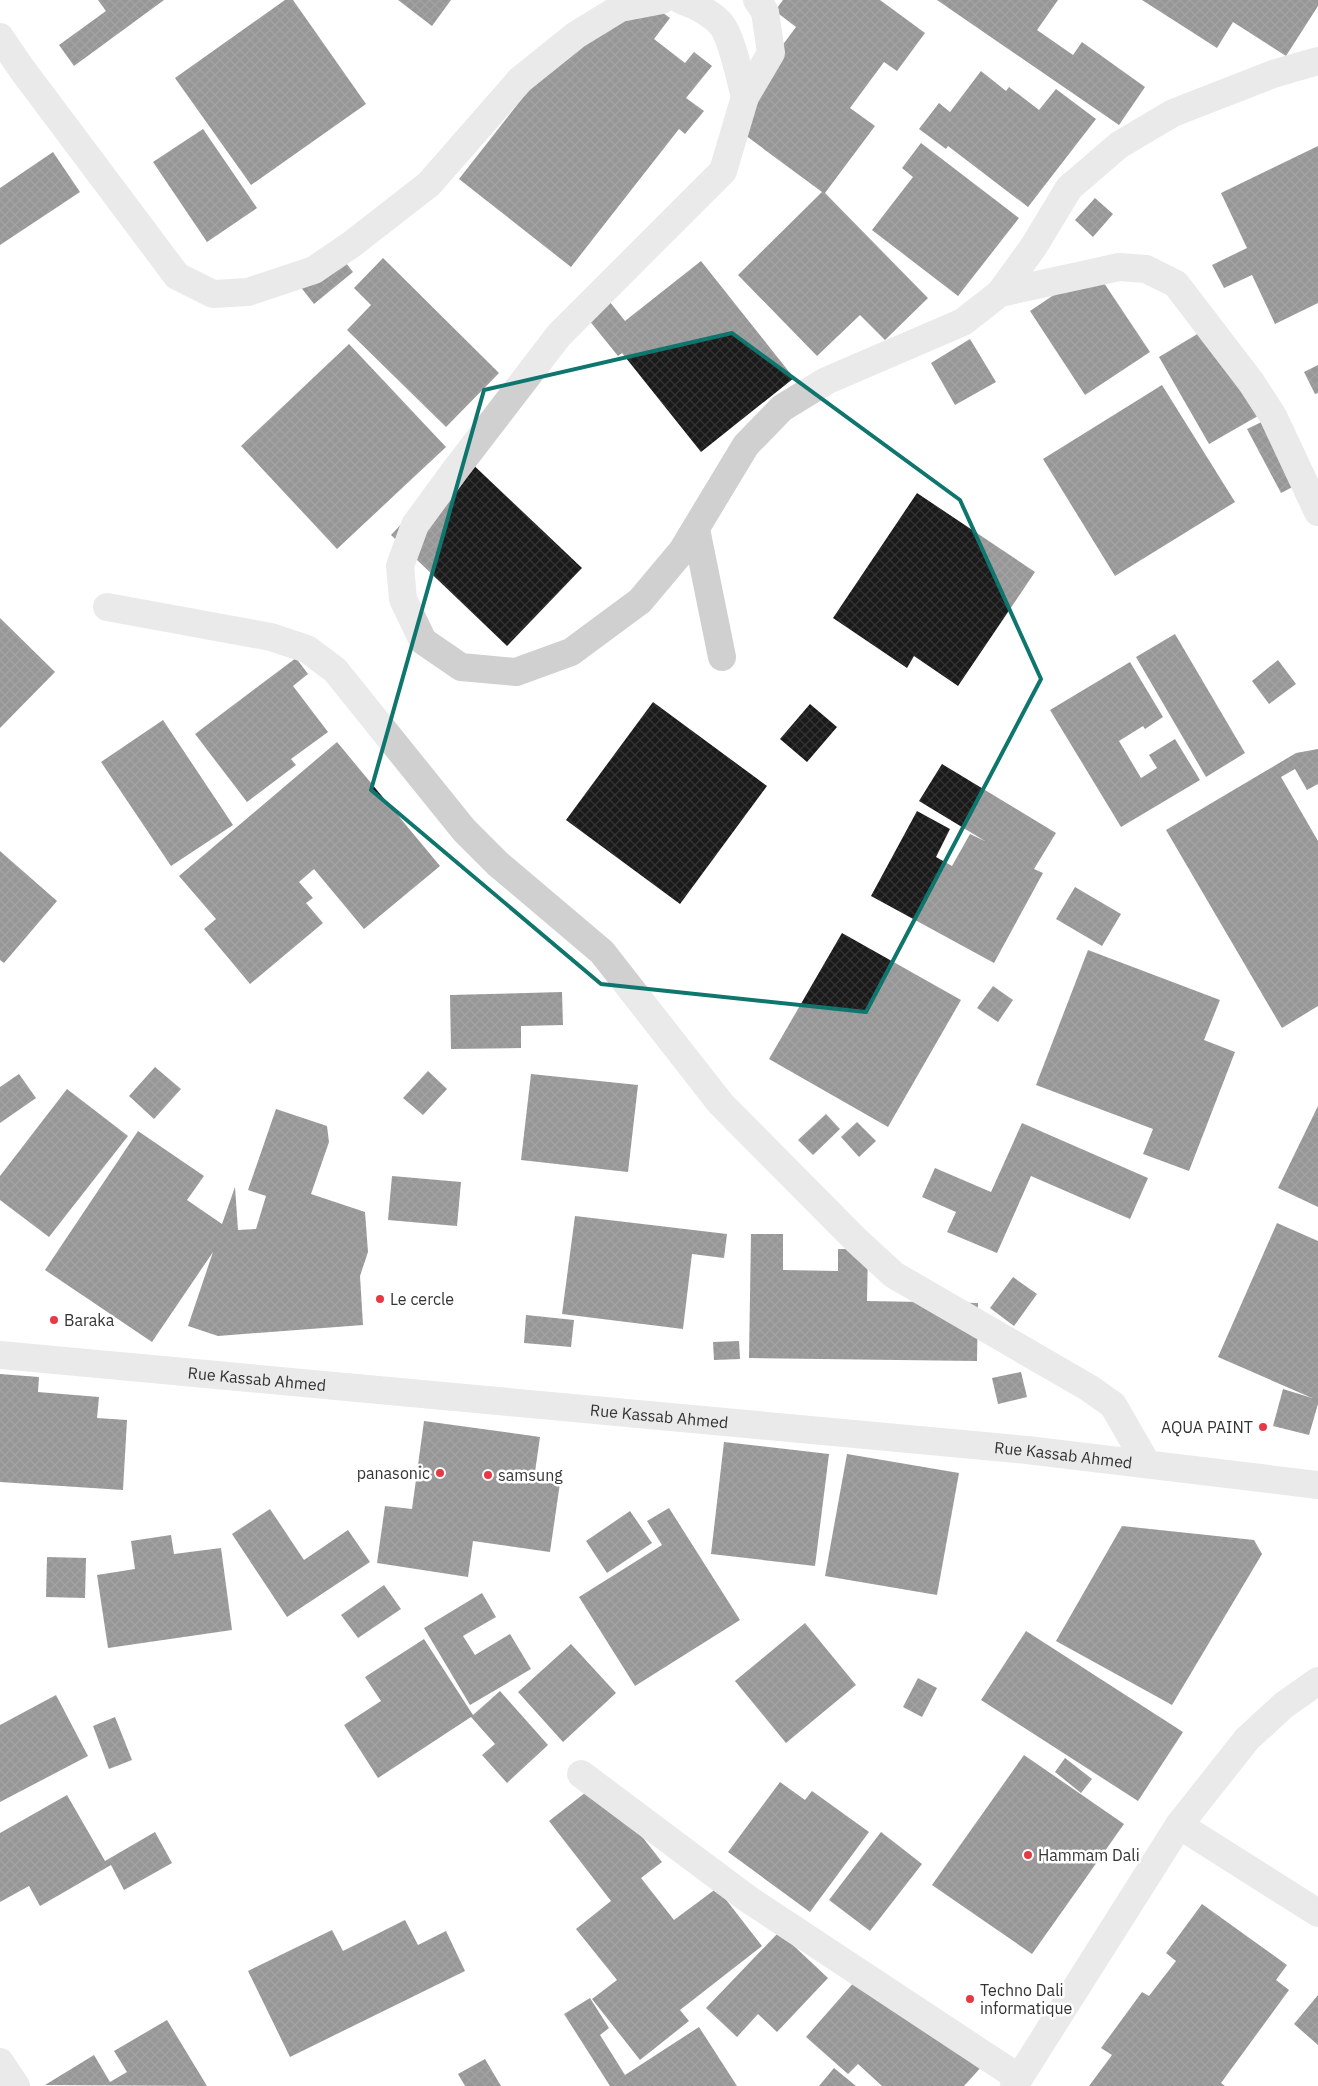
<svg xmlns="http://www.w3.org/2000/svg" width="1318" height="2086" viewBox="0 0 1318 2086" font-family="'IBM Plex Sans',sans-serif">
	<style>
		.building { fill: url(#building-cross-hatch) }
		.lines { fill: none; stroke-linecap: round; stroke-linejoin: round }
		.minor { stroke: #d0d0d0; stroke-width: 28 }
		.marked { fill: none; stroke: #0f766e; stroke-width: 4; stroke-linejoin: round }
		.poi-dot { fill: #e63946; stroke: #fff; stroke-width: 2 }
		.labels { text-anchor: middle; stroke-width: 5; stroke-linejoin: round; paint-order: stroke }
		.poi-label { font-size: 16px; fill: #333; stroke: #fff; text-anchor: start }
		.street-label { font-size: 16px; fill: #333; stroke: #fff }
	</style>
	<defs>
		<pattern id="building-cross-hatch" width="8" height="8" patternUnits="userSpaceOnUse" patternTransform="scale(1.25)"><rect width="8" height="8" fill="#1a1a1a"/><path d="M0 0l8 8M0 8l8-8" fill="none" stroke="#333"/></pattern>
	</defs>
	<rect width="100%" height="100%" fill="#fff"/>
	<g class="building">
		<path d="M98 0H164L74 66 59 45 106 11Z"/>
		<path d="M285 0H293L366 104 251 185 175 78Z"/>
		<path d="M398 0H451L432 26Z"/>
		<path d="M646 0 670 18 654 39 685 63 694 52 712 66 686 98 704 111 685 134 679 129 571 267 459 179 568 40Z"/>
		<path d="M783 0H880L925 33 897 71 884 62 850 108 875 126 825 193 928 298 885 340 860 315 817 356 738 275 822 192 726 121 796 27 775 11Z"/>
		<path d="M937 0H1058L1037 30 1073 55 1082 42 1145 87 1119 125Z"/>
		<path d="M1142 0H1318V6L1286 56 1233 22 1217 48Z"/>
		<path d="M981 71 1006 91 1009 87 1039 110 1056 89 1096 119 1028 207 948 146 946 149 919 129 939 103 950 112Z"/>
		<path d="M203 129 257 208 207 242 153 162Z"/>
		<path d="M921 143 1019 218 958 296 872 230 913 177 902 168Z"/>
		<path d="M1318 146V303L1275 324 1252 275 1224 288 1212 265 1247 248 1221 193Z"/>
		<path d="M53 152 80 192 0 245V188Z"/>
		<path d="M1095 198 1113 214 1093 237 1075 220Z"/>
		<path d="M335 249 353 272 314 304 296 281Z"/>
		<path d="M383 258 499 373 446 427 347 330 371 305 354 288Z"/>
		<path d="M701 261 794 378 701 452 622 353 618 356 580 309 602 292 625 321Z"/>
		<path d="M1094 268 1150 352 1085 395 1030 311Z"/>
		<path d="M1219 321 1270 409 1209 444 1159 357Z"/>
		<path d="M970 339 996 382 955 405 931 363Z"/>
		<path d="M349 344 446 447 337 549 241 446Z"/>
		<path d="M1318 365V393L1315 394 1304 372Z"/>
		<path d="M1162 385 1235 502 1115 576 1043 459Z"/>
		<path d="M1272 417 1306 480 1281 493 1247 429Z"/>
		<path d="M465 457 582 568 507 646 391 535Z"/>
		<path d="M917 493 1035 572 958 686 914 656 907 668 833 618Z"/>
		<path d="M0 618 55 672 0 728Z"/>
		<path d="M1175 634 1245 753 1206 777 1136 657Z"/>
		<path d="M296 658 308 674 293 686 328 732 291 759 296 765 247 802 195 734Z"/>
		<path d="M1278 660 1296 684 1269 704 1252 681Z"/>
		<path d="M1130 662 1163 717 1145 729 1143 726 1119 741 1141 778 1157 768 1149 755 1175 739 1200 780 1121 827 1050 710Z"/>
		<path d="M653 702 767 786 680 904 566 820Z"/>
		<path d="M810 704 837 727 807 762 780 739Z"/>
		<path d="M163 720 233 825 171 866 101 762Z"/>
		<path d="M337 742 440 866 364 929 314 869 299 882 313 898 306 903 323 923 250 984 204 929 216 919 179 876Z"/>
		<path d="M1318 749V784L1307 790 1295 769 1281 777 1318 841V1006L1282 1028 1166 830 1296 753Z"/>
		<path d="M942 764 1056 833 1034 869 1043 873 994 963 871 896 917 811 950 829 936 857 952 866 970 834 985 841 919 801Z"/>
		<path d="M0 851 57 901 4 963 0 960Z"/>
		<path d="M1075 887 1121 914 1102 946 1056 919Z"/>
		<path d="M842 933 961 1000 888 1127 769 1059Z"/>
		<path d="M1088 950 1220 1000 1204 1040 1235 1052 1189 1171 1143 1154 1153 1129 1036 1085Z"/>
		<path d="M993 986 1013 1000 998 1022 977 1008Z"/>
		<path d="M562 992 563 1025 521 1026V1048L451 1049 450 995Z"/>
		<path d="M155 1067 181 1089 154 1119 129 1096Z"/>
		<path d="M428 1071 447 1089 423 1115 403 1098Z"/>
		<path d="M19 1074 36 1098 0 1123V1087Z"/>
		<path d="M531 1074 638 1085 628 1172 521 1160Z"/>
		<path d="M67 1089 128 1136 49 1237 0 1200V1176Z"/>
		<path d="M1318 1106V1207L1278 1188Z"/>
		<path d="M276 1109 327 1126 329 1142 311 1194 365 1212 368 1252 360 1276 363 1325 218 1336 188 1326 213 1252 152 1342 45 1270 138 1131 204 1176 187 1200 222 1224 235 1187 238 1230 256 1229 266 1196 248 1190Z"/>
		<path d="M826 1114 840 1129 813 1155 798 1140Z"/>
		<path d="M857 1122 876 1141 859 1157 841 1137Z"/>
		<path d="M1022 1123 1148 1178 1130 1219 1031 1176 997 1253 947 1232 956 1212 922 1197 935 1168 991 1192Z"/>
		<path d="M392 1176 461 1182 457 1226 388 1220Z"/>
		<path d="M575 1216 727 1234 724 1258 692 1254 683 1329 562 1314Z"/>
		<path d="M1277 1223 1318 1241V1404L1309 1435 1273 1426 1283 1389 1312 1398 1218 1357Z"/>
		<path d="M751 1234H783V1270L838 1271V1249H868L867 1301 978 1303 977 1361 749 1358Z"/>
		<path d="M1013 1277 1037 1294 1014 1326 990 1308Z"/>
		<path d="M526 1315 574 1320 571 1347 524 1343Z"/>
		<path d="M739 1341 740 1359 714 1360 713 1342Z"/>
		<path d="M1021 1372 1027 1397 998 1404 992 1378Z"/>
		<path d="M0 1374 39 1377 38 1392 99 1397 97 1418 127 1420 123 1490 0 1482Z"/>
		<path d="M424 1421 540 1437 534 1479 560 1483 550 1552 473 1541 468 1577 377 1563 385 1506 412 1509Z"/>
		<path d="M724 1442 829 1454 815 1566 711 1554Z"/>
		<path d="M847 1454 959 1473 937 1595 825 1576Z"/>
		<path d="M669 1508 740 1620 635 1686 579 1597 662 1545 647 1521Z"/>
		<path d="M270 1509 304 1560 348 1530 370 1562 287 1617 232 1534Z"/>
		<path d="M630 1511 652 1543 607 1573 586 1541Z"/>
		<path d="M1122 1526 1254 1540 1262 1554 1172 1705 1056 1641Z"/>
		<path d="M171 1535 174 1554 221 1548 232 1630 108 1648 97 1575 135 1569 131 1541Z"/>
		<path d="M47 1557 86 1558 85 1598 46 1597Z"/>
		<path d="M384 1585 401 1609 358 1638 341 1615Z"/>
		<path d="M482 1593 496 1617 463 1636 475 1655 510 1634 531 1669 470 1705 424 1628Z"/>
		<path d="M805 1623 856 1685 786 1743 735 1681Z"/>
		<path d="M1026 1631 1183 1732 1138 1801 981 1700Z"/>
		<path d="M424 1639 473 1715 500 1691 548 1745 507 1783 482 1755 495 1744 471 1717 378 1778 344 1725 381 1701 365 1677Z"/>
		<path d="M571 1644 616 1693 563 1742 518 1692Z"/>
		<path d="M918 1678 937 1688 922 1717 903 1707Z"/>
		<path d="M56 1695 88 1756 0 1802V1725Z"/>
		<path d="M115 1717 132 1760 109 1769 93 1726Z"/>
		<path d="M1024 1755 1124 1824 1032 1954 932 1885Z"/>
		<path d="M1065 1758 1092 1779 1081 1793 1055 1772Z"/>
		<path d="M599 1782 662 1862 641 1878 674 1920 717 1888 762 1946 680 2010 689 2021 640 2060 592 1999 617 1980 576 1929 611 1901 549 1821Z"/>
		<path d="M780 1782 805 1800 812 1791 869 1832 810 1912 728 1852Z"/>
		<path d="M67 1795 105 1861 155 1832 172 1863 124 1890 111 1865 40 1906 29 1886 0 1902V1833Z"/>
		<path d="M881 1832 922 1864 870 1931 829 1900Z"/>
		<path d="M1202 1904 1287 1965 1276 1980 1289 1990 1221 2083 1225 2086H1089L1112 2055 1101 2048 1142 1992 1149 1996 1176 1961 1166 1953Z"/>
		<path d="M405 1920 418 1945 446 1931 465 1971 290 2057 248 1971 332 1930 343 1951Z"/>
		<path d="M779 1932 828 1978 777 2032 758 2014 737 2037 706 2008Z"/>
		<path d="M863 1972 984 2064 964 2086H882L858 2064 848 2074 806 2037Z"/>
		<path d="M1318 1995V2045L1294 2024Z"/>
		<path d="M590 1998 609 2028 600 2035 625 2075 699 2027 737 2086H610L564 2014Z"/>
		<path d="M167 2020 207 2086 45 2085 94 2055 110 2082 127 2072 114 2051Z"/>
		<path d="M485 2059 501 2086H465L458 2074Z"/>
		<path d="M834 2068 856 2086H819Z"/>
	</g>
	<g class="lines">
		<g class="minor">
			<path d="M681 0C695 5 710 12 721 24 732 37 740 79 745 97"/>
			<path d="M757 0 765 12 771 53 745 97 723 171 559 335 456 469 415 525 400 566 403 599 423 641 461 667 516 672 571 652 640 601 682 551 746 445 782 408 826 381 963 322 1000 293 1034 246 1069 188 1119 145 1173 113 1273 74 1318 61"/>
			<path d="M0 37 21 68 177 276 213 294 248 292 314 270 352 244 429 184 520 80 576 35 620 8 662 0"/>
			<path d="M1000 293 1119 267 1146 269 1176 284 1251 382 1273 416 1318 512"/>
			<path d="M696 529 722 657"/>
			<path d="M107 607 271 637 307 649 335 670 464 830 498 864 602 952 721 1104 856 1240 894 1275 1089 1388 1113 1405 1147 1464"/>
			<path id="s1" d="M0 1355 1027 1450 1318 1485"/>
			<path d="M581 1774 748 1899 1019 2078"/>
			<path d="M1179 1825 1318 1913"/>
			<path d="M0 2062 16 2086"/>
			<path d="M1014 2086 1179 1825 1247 1739 1284 1705 1318 1681"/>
		</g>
	</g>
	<path d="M0 0H1318V2086H0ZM732 333 960 500 1041 679 866 1012 601 984 371 790 484 390Z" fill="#fff" fill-opacity=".55" fill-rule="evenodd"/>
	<path class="marked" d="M732 333 960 500 1041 679 866 1012 601 984 371 790 484 390Z"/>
	<g class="poi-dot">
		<circle cx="380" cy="1299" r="5"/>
		<circle cx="54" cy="1320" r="5"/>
		<circle cx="1263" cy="1427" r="5"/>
		<circle cx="440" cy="1473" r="5"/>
		<circle cx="488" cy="1475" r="5"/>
		<circle cx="1028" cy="1855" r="5"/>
		<circle cx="970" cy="1999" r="5"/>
	</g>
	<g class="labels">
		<g class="poi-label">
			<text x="390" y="1305">Le cercle</text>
			<text x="64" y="1326">Baraka</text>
			<text x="1253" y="1433" text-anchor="end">AQUA PAINT</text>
			<text x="430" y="1479" text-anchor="end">panasonic</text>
			<text x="498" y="1481">samsung</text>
			<text x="1038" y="1861">Hammam Dali</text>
			<text x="980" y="1996">Techno Dali<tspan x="980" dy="18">informatique</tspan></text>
		</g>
		<g class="street-label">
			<text dy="6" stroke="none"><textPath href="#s1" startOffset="258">Rue Kassab Ahmed</textPath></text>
			<text dy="6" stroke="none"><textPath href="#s1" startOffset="662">Rue Kassab Ahmed</textPath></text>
			<text dy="6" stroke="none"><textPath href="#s1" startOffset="1068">Rue Kassab Ahmed</textPath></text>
		</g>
	</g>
</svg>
